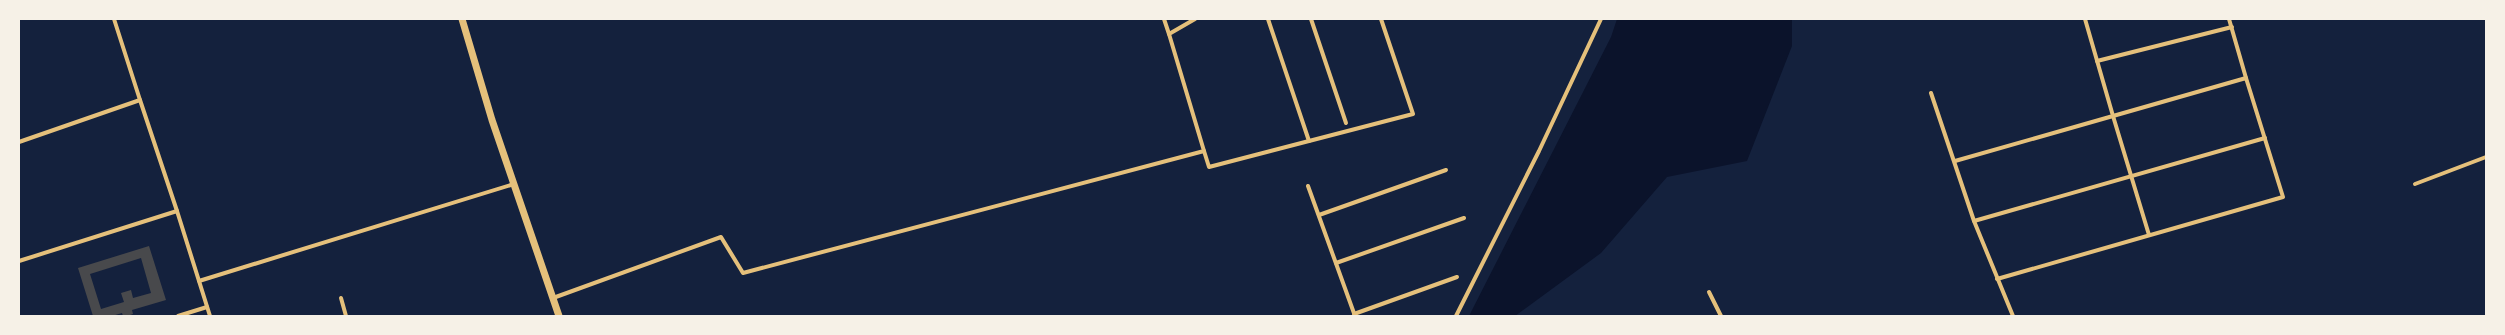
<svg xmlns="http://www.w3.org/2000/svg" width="2505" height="335" viewBox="0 0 2505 335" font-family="'Varela Round',sans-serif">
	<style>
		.water { fill: #0b132b }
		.building { fill: #48494c; fill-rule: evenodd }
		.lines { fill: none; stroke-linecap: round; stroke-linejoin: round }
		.minor { stroke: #e5c07b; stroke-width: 4 }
		.secondary { stroke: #e5c07b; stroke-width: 7 }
	</style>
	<rect width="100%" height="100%" fill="#14213d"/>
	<path class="water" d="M1617 19H1792V46L1747 161 1667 177 1601 253 1515 316H1469L1611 37Z"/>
	<path class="building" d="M149 246 166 300 132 310 133 314 127 316H123L122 313 112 316H93L78 268ZM141 258 151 293 133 298 131 290 121 293 124 302 101 309 90 274Z"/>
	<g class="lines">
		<g class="minor">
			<path d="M114 19 140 100"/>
			<path d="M1164 19 1169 34"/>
			<path d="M1268 19 1309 141"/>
			<path d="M1311 19 1346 123"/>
			<path d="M2229 19 2246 78"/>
			<path d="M2097 61 2232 27"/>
			<path d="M1931 93 1974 221 2013 316"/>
			<path d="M19 142 140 100 177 211"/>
			<path d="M1204 151 1209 167 1413 114 1381 19"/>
			<path d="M1955 161 2113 116 2085 19"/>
			<path d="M2415 184 2486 157"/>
			<path d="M1308 186 1355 316"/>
			<path d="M1319 215 1446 170"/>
			<path d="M1974 221 2265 138"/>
			<path d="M19 261 177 211 210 316"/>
			<path d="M1336 263 1464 218"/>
			<path d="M1997 279 2283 197 2246 78 2113 116 2149 235"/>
			<path d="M199 281 514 184"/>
			<path d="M1709 292 1721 316"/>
			<path d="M341 298 346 316"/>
			<path d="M553 298 721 237 743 273 1204 151 1169 34 1195 19"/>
			<path d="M1354 314 1457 277"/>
			<path d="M178 316 207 307"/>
			<path d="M1456 316 1539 151 1601 19"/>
		</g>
		<path class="secondary" d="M462 19 492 120 559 316"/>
	</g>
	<rect width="2505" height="335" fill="none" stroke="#f6f1e7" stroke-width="40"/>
</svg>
